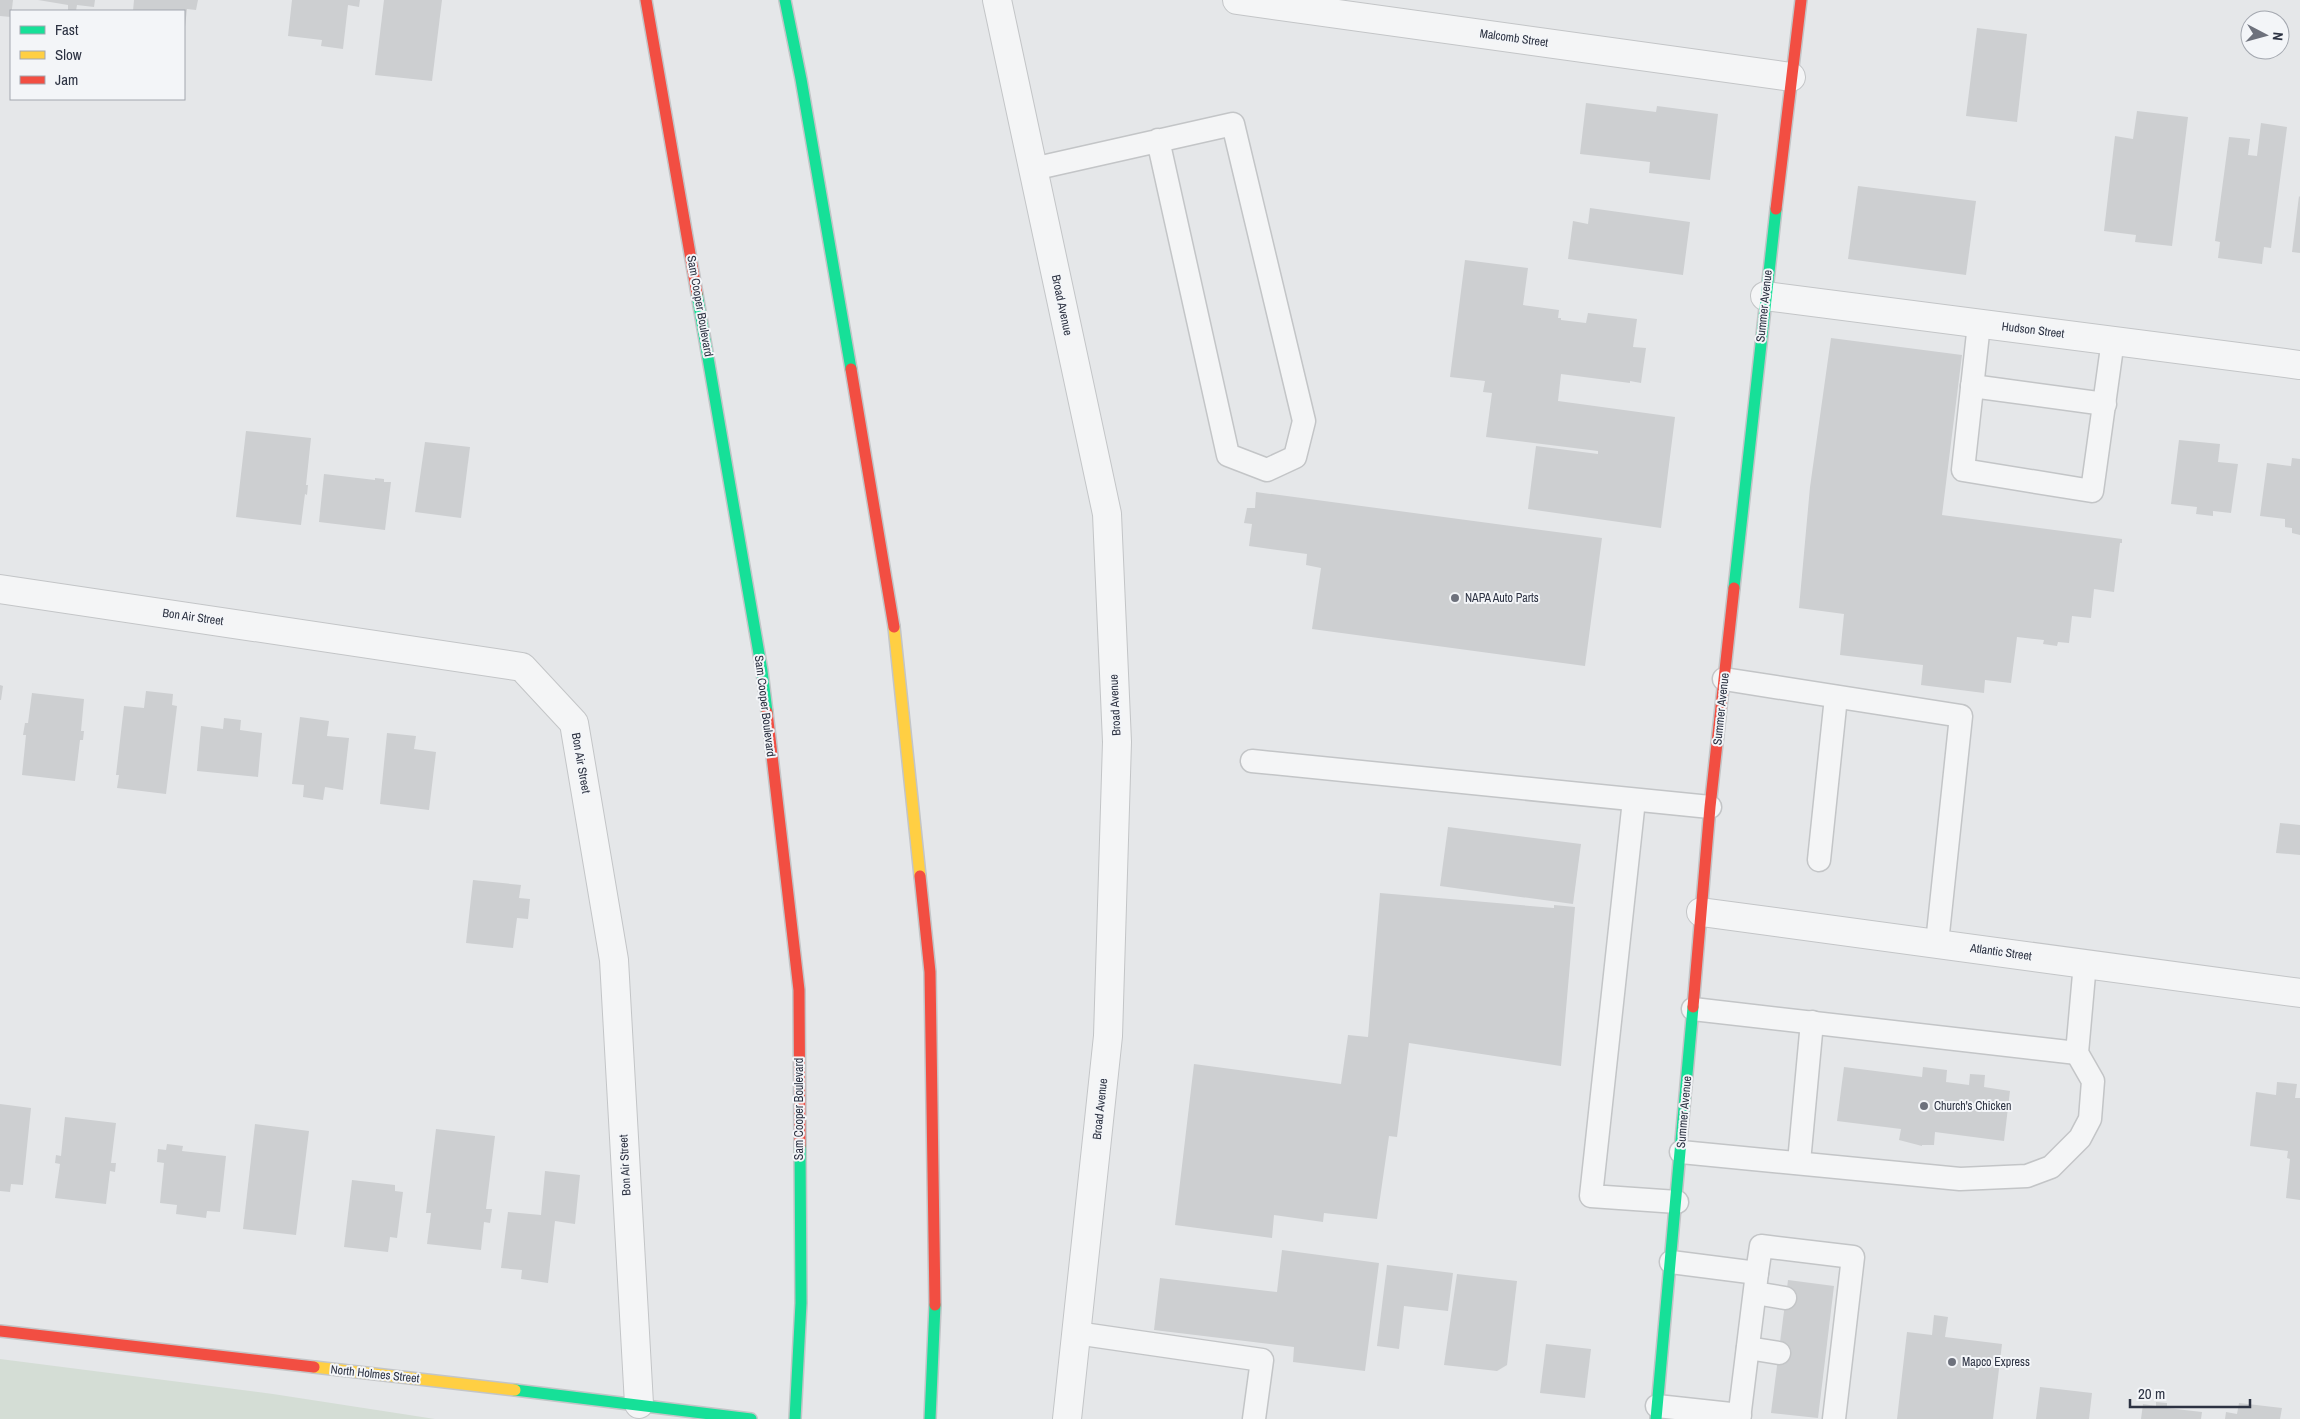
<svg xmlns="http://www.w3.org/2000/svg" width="2300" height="1419" viewBox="0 0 2300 1419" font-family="'Archivo Narrow',sans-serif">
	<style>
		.green { fill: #d4ddd5 }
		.building { fill: #cdcfd1 }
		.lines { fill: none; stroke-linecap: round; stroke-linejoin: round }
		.lane-casing { stroke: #c3c5c7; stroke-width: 25 }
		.street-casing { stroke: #c3c5c7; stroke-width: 30 }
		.fast-casing { stroke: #c3c5c7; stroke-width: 14 }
		.slow-casing { stroke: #c3c5c7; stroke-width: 14 }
		.jam-casing { stroke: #c3c5c7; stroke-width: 14 }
		.lane { stroke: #f4f5f6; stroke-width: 22 }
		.street { stroke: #f4f5f6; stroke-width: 28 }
		.fast { stroke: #16e098; stroke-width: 11 }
		.slow { stroke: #ffcf43; stroke-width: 11 }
		.jam { stroke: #f24e42; stroke-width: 11 }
		.poi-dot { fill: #6d717c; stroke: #f3f5f8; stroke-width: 2 }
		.labels { text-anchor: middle; stroke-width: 4; stroke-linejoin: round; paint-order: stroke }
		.street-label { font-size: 12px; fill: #2c3242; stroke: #f3f5f8 }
		.poi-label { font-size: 12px; fill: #2c3242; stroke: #f3f5f8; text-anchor: start }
	</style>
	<rect width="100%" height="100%" fill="#e5e7e9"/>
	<path class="green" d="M0 1359 273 1394 435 1419H0Z"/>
	<g class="building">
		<path d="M0 0H13L11 17 0 16Z"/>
		<path d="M38 0H95L94 7 77 5 76 11H68V5Z"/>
		<path d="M134 0H198L196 10 187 9 185 27 184 11H133Z"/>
		<path d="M292 0H360L359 7 348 5 343 49 321 46 322 40 288 36Z"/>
		<path d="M384 0H442L432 81 375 75Z"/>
		<path d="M1977 28 2027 34 2017 122 1966 116Z"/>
		<path d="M1586 103 1656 112 1657 106 1718 114 1710 180 1649 173 1650 162 1580 154Z"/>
		<path d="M2137 111 2188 117 2172 246 2135 242 2136 235 2104 231 2115 136 2133 139Z"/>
		<path d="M2261 123 2287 127 2271 248 2264 247 2262 264 2218 258 2220 242 2215 241 2229 137 2250 139 2248 155 2257 156Z"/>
		<path d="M1858 186 1976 201 1966 275 1848 259Z"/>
		<path d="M2299 196 2300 197V253L2292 252Z"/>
		<path d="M1590 208 1690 222 1683 275 1568 259 1573 221 1588 224Z"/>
		<path d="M1465 260 1528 268 1523 305 1559 310 1558 318H1561V320L1586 323 1588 313 1637 319 1633 347 1646 348 1641 383 1630 381V383L1561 374 1558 401 1675 417 1661 528 1528 509 1536 446 1598 454V451L1486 437 1492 393 1483 392 1485 381 1450 377Z"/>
		<path d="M1831 338 1962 355 1942 515 2122 539V543H2120L2114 592 2094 589 2091 618 2072 616 2069 643 2058 642 2057 646 2043 644 2044 640 2017 637 2011 683 1985 680 1984 693 1921 685 1923 665 1840 655 1844 614 1799 608 1810 487Z"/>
		<path d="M246 431 311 438 306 485H308L307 495 305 494 301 525 236 517Z"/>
		<path d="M2179 440 2220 444 2218 462 2238 464 2231 513 2213 511V516L2196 514 2197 507 2171 504Z"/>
		<path d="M425 442 470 447 461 518 415 512Z"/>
		<path d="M2292 458 2300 459V535L2292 533V528L2285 527V519L2260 516 2267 463 2291 466Z"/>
		<path d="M324 474 375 480V478L384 479V482H391L385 530 319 522Z"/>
		<path d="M1256 492 1602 538 1585 666 1312 629 1321 568 1306 565 1307 554 1249 546 1252 524 1244 523 1247 508H1255Z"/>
		<path d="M0 685 3 686 1 700H0Z"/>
		<path d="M146 691 173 694 172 705 177 706 166 794 117 788 119 775H116L124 706 144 708Z"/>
		<path d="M32 693 84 699 81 731H84L83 740H80L75 781 22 775 26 735H23L25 723H28Z"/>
		<path d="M300 717 329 721 327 736 349 738 343 790 325 787 323 800 303 797 304 785 292 784Z"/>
		<path d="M224 718 241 720 240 730 262 733 258 777 197 771 201 726 223 729Z"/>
		<path d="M387 733 416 736 414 749 436 752 429 810 380 804Z"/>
		<path d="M2280 823 2300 825V855L2276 853Z"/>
		<path d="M1448 827 1581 844 1573 904 1440 886Z"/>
		<path d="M473 880 521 885 519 898 530 899 528 919 517 918 513 948 466 943Z"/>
		<path d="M1380 893 1554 908V905L1575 907 1561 1066 1409 1043 1397 1137 1389 1136 1377 1219 1324 1213 1323 1222 1274 1215 1272 1238 1175 1225 1194 1064 1341 1084 1348 1035 1368 1037Z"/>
		<path d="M1844 1067 1922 1077 1923 1067 1947 1070 1946 1082 1969 1085 1970 1074 1985 1075 1984 1087 2010 1091 2004 1141 1935 1132 1934 1145H1922V1146L1899 1140 1901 1129 1837 1121Z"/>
		<path d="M2277 1082 2297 1084 2295 1098H2300V1200L2286 1198 2290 1159 2287 1158 2288 1151 2250 1146 2256 1092 2276 1095Z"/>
		<path d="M0 1104 31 1108 23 1185 11 1184 10 1192 0 1191Z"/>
		<path d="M65 1117 116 1123 111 1163H116L115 1172 110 1171 106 1204 55 1198 60 1164 55 1163 56 1155 61 1156Z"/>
		<path d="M255 1124 309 1131 296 1235 243 1229Z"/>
		<path d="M436 1129 495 1136 486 1209H492L490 1223 484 1222 481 1250 427 1244 431 1213H426Z"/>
		<path d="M167 1144 183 1146 182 1151 226 1156 220 1212 207 1211 206 1218 176 1214 177 1205 160 1203 164 1163 157 1162 158 1149 166 1150Z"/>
		<path d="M545 1171 580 1175 575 1224 555 1221 548 1283 521 1279 522 1270 501 1268 508 1212 541 1215Z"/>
		<path d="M352 1180 395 1185V1191L403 1192 397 1238 390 1237 388 1252 344 1247Z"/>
		<path d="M1282 1250 1379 1263 1365 1371 1293 1362 1294 1347 1154 1330 1160 1278 1277 1292Z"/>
		<path d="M1387 1265 1453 1273 1448 1311 1404 1306 1399 1349 1377 1346Z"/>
		<path d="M1457 1274 1517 1281 1507 1365 1497 1371 1444 1365Z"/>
		<path d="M1788 1280 1834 1286 1818 1418 1771 1413Z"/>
		<path d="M1934 1315 1948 1317 1945 1337 2002 1344 1993 1419H1897L1907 1332 1932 1335Z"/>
		<path d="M1546 1344 1591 1349 1585 1398 1540 1393Z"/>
		<path d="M2040 1387 2092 1393 2089 1419H2036Z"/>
		<path d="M2156 1402 2167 1403V1408L2202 1412 2201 1419H2141L2143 1404 2156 1406Z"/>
		<path d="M2239 1403 2282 1408 2280 1419H2225L2226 1412 2237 1414Z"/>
	</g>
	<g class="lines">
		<g class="lane-casing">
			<g id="lane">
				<path d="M1033 169 1233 124 1304 421 1295 457 1267 470 1228 455 1158 140"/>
				<path d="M1979 324 1963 470 2092 491 2113 340"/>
				<path d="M1972 386 2105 404"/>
				<path d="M1724 679 1961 716 1937 943"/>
				<path d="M1252 761 1710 807"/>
				<path d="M1634 800 1591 1196 1677 1202"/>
				<path d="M1819 860 1836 697"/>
				<path d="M1693 1009 2077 1053"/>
				<path d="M1681 1152 1960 1179 2027 1176 2051 1167 2080 1138 2090 1119 2093 1081 2077 1053 2085 963"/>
				<path d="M1799 1162 1812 1022"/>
				<path d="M1671 1262 1757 1273 1761 1246 1853 1257 1834 1419"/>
				<path d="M1755 1293 1785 1298"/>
				<path d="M1076 1333 1262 1360 1254 1419"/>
				<path d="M1748 1348 1779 1353"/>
				<path d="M1657 1406 1740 1415"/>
				<path d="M1739 1419 1757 1273"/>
			</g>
		</g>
		<g class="street-casing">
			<g id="street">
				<path d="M997 0 1107 514 1117 742 1108 1036 1067 1419"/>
				<path d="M1237 0 1791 77"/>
				<path d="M1765 296 2300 365"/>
				<path d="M0 589 522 667 574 723 614 960 639 1404"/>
				<path d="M1701 912 2300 993"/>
			</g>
		</g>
		<g class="fast-casing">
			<g id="fast">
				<path d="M785 0 801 79 851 369"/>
				<path d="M697 294 762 671 767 712"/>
				<path d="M1734 588 1776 209"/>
				<path d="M515 1390 751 1419"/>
				<path d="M795 1419 801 1303 800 1146"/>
				<path d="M930 1419 935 1305"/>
				<path d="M1656 1419 1693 1007"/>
			</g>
		</g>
		<g class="slow-casing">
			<g id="slow">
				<path d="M894 627 920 876"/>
				<path d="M314 1367 515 1390"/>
			</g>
		</g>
		<g class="jam-casing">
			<g id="jam">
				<path d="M646 0 697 294"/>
				<path d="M1776 209 1801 0"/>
				<path d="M851 369 894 627"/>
				<path d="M767 712 799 990 800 1146"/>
				<path d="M920 876 930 972 935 1305"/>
				<path d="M1693 1007 1710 807 1734 588"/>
				<path d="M0 1331 314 1367"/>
			</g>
		</g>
		<use href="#lane" class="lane"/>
		<use href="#street" class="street"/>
		<use href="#fast" class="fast"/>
		<use href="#slow" class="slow"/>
		<use href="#jam" class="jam"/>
	</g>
	<g class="poi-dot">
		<circle cx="1455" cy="598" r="5"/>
		<circle cx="1924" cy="1106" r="5"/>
		<circle cx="1952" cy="1362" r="5"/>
	</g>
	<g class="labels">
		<g class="street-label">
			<text transform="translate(1514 38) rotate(8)" y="4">Malcomb Street</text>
			<text transform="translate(1062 305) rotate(78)" y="4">Broad Avenue</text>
			<text transform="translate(700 306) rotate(80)" y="4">Sam Cooper Boulevard</text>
			<text transform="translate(1764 306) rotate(-84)" y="4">Summer Avenue</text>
			<text transform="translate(2033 330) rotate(7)" y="4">Hudson Street</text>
			<text transform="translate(193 617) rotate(8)" y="4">Bon Air Street</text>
			<text transform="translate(1115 705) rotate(-93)" y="4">Broad Avenue</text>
			<text transform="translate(765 706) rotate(83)" y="4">Sam Cooper Boulevard</text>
			<text transform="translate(1721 709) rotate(-84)" y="4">Summer Avenue</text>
			<text transform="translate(581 763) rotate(80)" y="4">Bon Air Street</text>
			<text transform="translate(2001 952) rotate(8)" y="4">Atlantic Street</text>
			<text transform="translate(799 1109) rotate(-90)" y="4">Sam Cooper Boulevard</text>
			<text transform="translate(1100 1109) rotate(-84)" y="4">Broad Avenue</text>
			<text transform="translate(1684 1112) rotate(-85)" y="4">Summer Avenue</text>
			<text transform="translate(625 1165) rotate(-93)" y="4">Bon Air Street</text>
			<text transform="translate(375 1374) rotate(6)" y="4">North Holmes Street</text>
		</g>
		<g class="poi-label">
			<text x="1465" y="602">NAPA Auto Parts</text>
			<text x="1934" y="1110">Church's Chicken</text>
			<text x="1962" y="1366">Mapco Express</text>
		</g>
	</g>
	<rect x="10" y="10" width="175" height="90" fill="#f3f5f8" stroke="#a3a7af"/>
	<rect x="20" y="26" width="25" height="8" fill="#16e098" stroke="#a3a7af"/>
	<text x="55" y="35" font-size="15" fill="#2c3242">Fast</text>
	<rect x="20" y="51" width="25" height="8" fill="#ffcf43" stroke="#a3a7af"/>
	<text x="55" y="60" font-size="15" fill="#2c3242">Slow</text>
	<rect x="20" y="76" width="25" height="8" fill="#f24e42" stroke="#a3a7af"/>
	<text x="55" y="85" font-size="15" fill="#2c3242">Jam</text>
	<g transform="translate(2265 35) rotate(96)"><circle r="24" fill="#f3f5f8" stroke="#a3a7af"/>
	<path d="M0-4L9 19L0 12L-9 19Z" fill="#6d717c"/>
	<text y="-8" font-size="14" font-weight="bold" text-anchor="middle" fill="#2c3242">N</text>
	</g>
	<path d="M2130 1399v8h120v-8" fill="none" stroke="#2c3242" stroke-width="2.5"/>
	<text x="2138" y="1399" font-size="15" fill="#2c3242" stroke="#f3f5f8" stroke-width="4" paint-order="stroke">20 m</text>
</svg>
